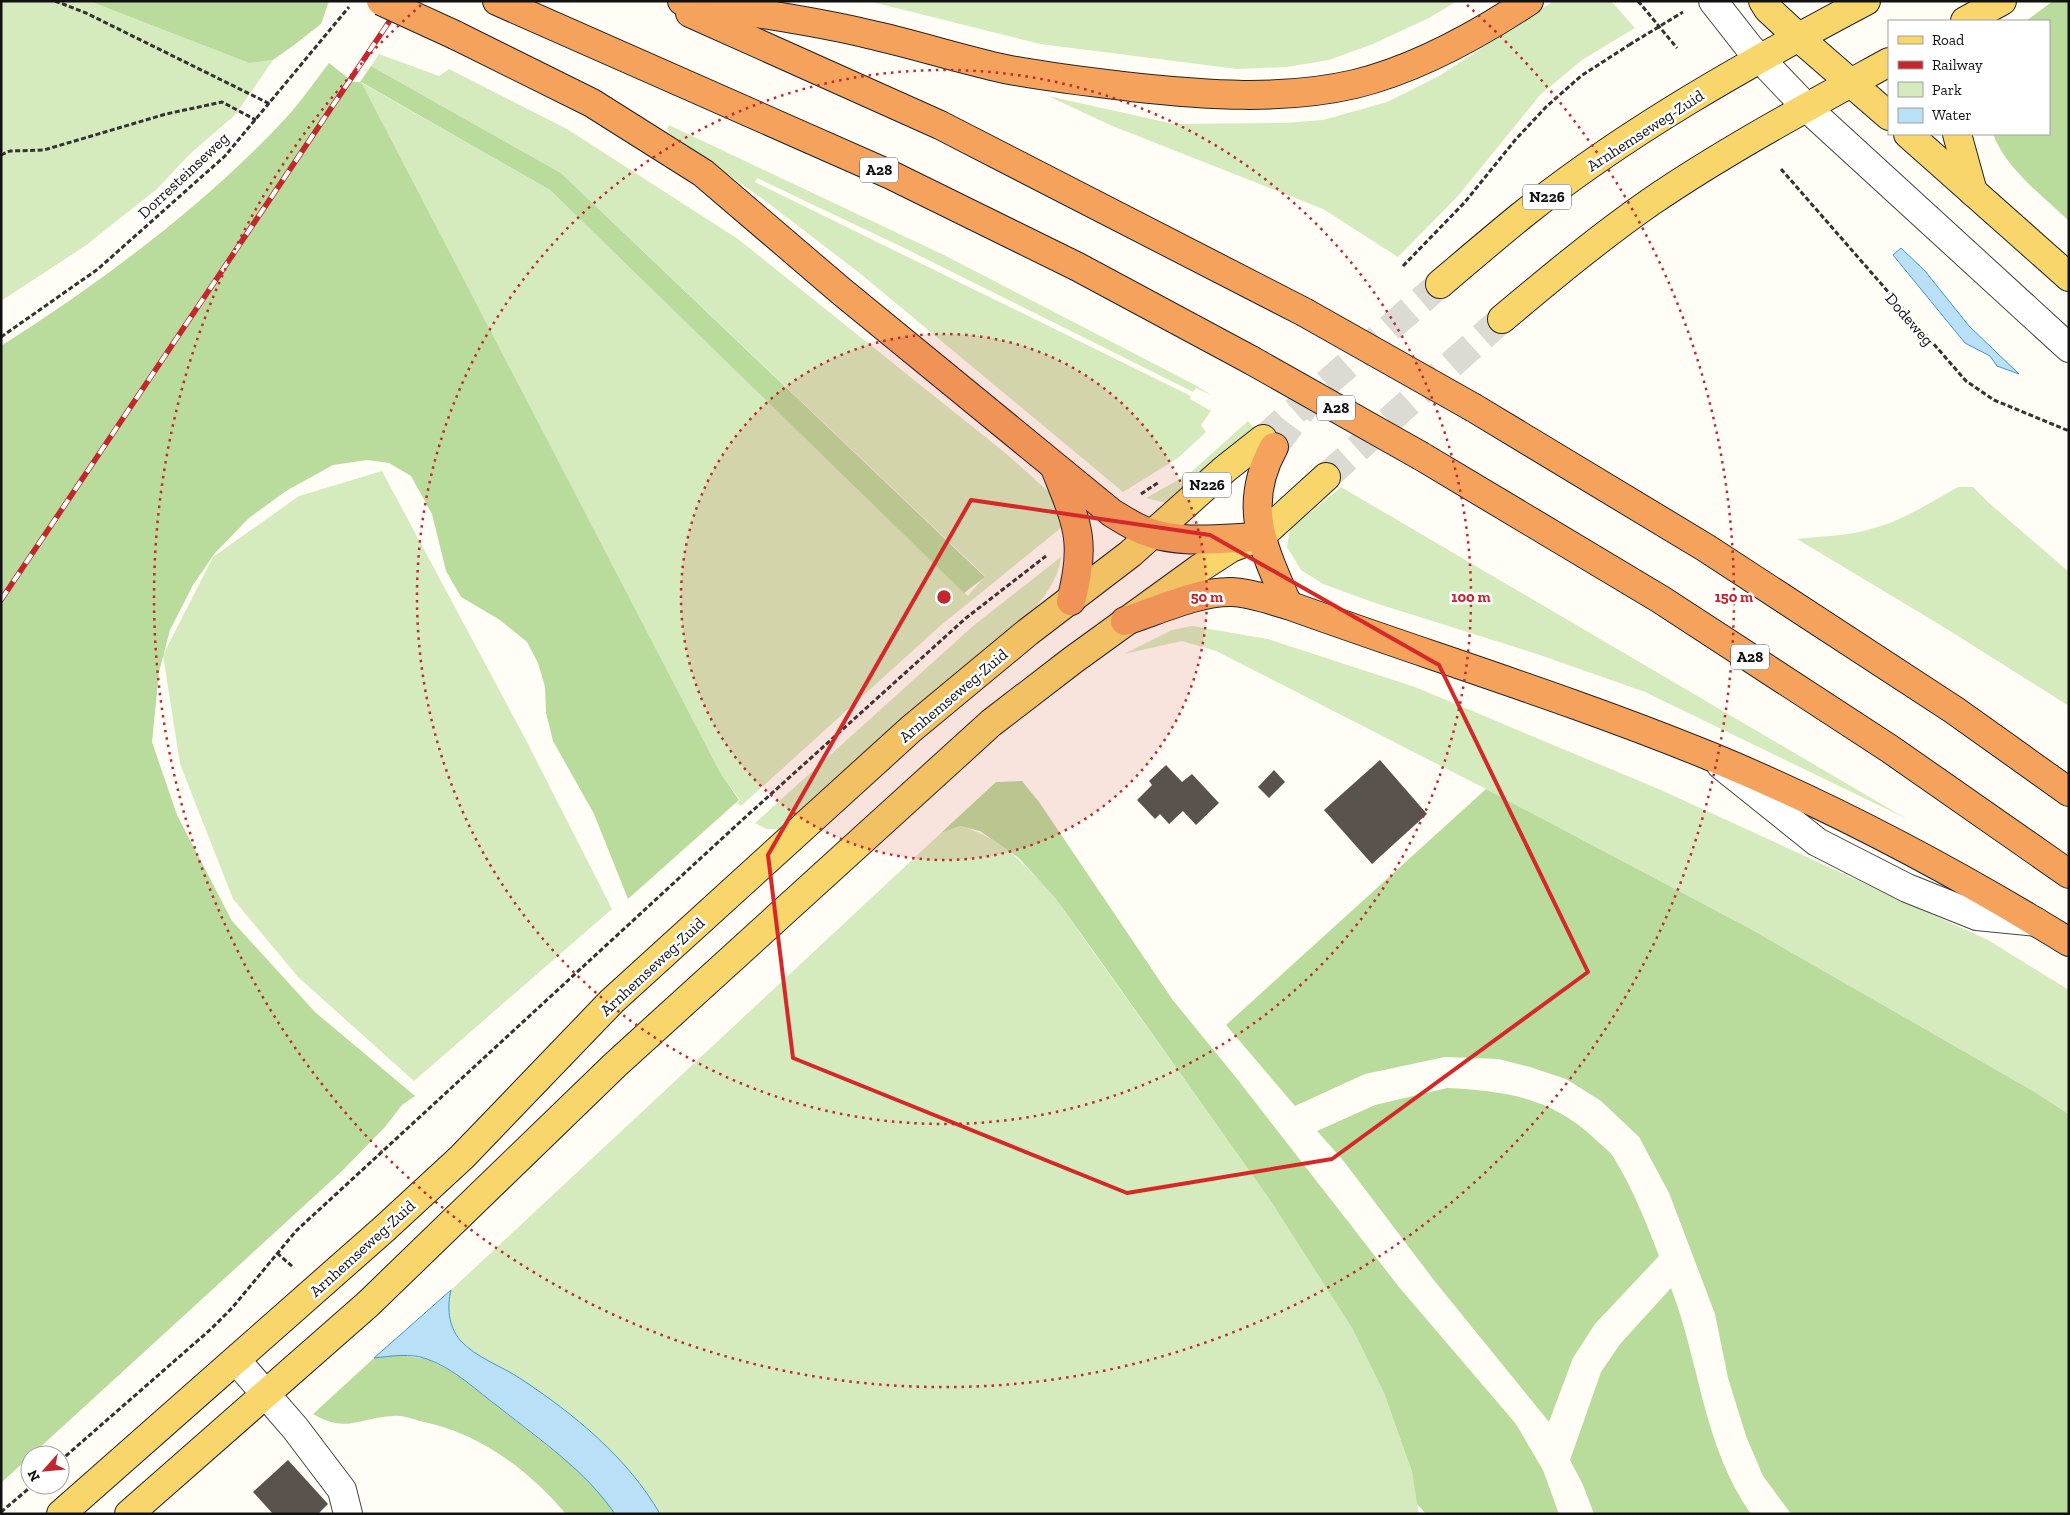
<svg xmlns="http://www.w3.org/2000/svg" width="2070" height="1515" viewBox="0 0 2070 1515" font-family="'Zilla Slab',serif">
	<style>
		.green { fill: #d5ebbd }
		.forest { fill: #b9dc9c }
		.water { fill: #b9e0f7; stroke: #3f96cf }
		.building { fill: #5a524d }
		.lines { fill: none; stroke-linecap: round; stroke-linejoin: round }
		.major-tunnel { stroke: #dbdad3; stroke-width: 28; stroke-dasharray: 28 14; stroke-linecap: butt }
		.highway-tunnel { stroke: #dbdad3; stroke-width: 28; stroke-dasharray: 28 14; stroke-linecap: butt }
		.minor-casing { stroke: #444; stroke-width: 30 }
		.major-casing { stroke: #222; stroke-width: 30 }
		.highway-casing { stroke: #222; stroke-width: 30 }
		.path { stroke: #333; stroke-width: 3; stroke-dasharray: 5 2.5; stroke-linecap: butt }
		.minor { stroke: #fff; stroke-width: 28 }
		.major { stroke: #f9d66b; stroke-width: 28 }
		.highway { stroke: #f5a25d; stroke-width: 28 }
		.rail-casing { stroke: #c4262e; stroke-width: 5.5 }
		.rail { stroke: #fff; stroke-width: 4; stroke-dasharray: 11; stroke-linecap: butt }
		.highway-bridge-casing { stroke: #222; stroke-width: 30; stroke-linecap: butt }
		.path-bridge { stroke: #333; stroke-width: 3; stroke-dasharray: 5 2.5; stroke-linecap: butt }
		.highway-bridge { stroke: #f5a25d; stroke-width: 28 }
		.marked { fill: none; stroke: #d62828; stroke-width: 4; stroke-linejoin: round }
		.ring { fill: none; stroke: #c4262e; stroke-width: 2.5; stroke-dasharray: 2.5 5 }
		.labels { text-anchor: middle; stroke-width: 5; stroke-linejoin: round; paint-order: stroke }
		.shield { fill: #fff; stroke: #585858; stroke-width: 1 }
		.shield-label { font-size: 15px; font-weight: bold; fill: #111 }
		.street-label { font-size: 16px; fill: #111; stroke: #fff }
		.centre { fill: #c4262e; stroke: #fff; stroke-width: 2.5 }
		.ring-label { font-size: 15px; text-anchor: middle; font-weight: bold; fill: #c4262e; stroke: #fff; stroke-width: 5; stroke-linejoin: round; paint-order: stroke }
	</style>
	<rect width="100%" height="100%" fill="#fffdf5"/>
	<g class="green">
		<path d="M1 1H89L249 63 273 60 236 114 191 153 157 189 85 246 1 301Z"/>
		<path d="M868 1H1457L1429 18 1373 44 1329 60 1287 67 1237 69 1040 44Z"/>
		<path d="M1554 1H1611L1635 28 1582 60 1540 95 1458 196 1398 257 1323 209 1110 125 1048 96 1174 124 1283 123 1323 120 1387 102 1439 76Z"/>
		<path d="M379 54 439 76 449 69 567 129 738 239 1009 456 1053 496 1063 521 1062 527 940 626 741 806 737 803 740 800 720 772 360 82 550 190 968 596 985 576 561 173 371 66Z"/>
		<path d="M669 125 944 255 1197 386 1211 395 1196 388 1193 392 898 245 757 178 755 182 1191 396 1190 399 1211 411 1201 425 1206 432 1178 458 1123 492 862 275 763 199 670 134 667 129Z"/>
		<path d="M1248 421 1254 428 1170 504 1146 498 1189 474Z"/>
		<path d="M382 471 526 740 612 909 414 1081 298 977 233 899 180 764 163 655 213 557 299 496Z"/>
		<path d="M1341 487 1907 819 1645 692 1537 654 1375 603 1323 584 1301 570 1287 547 1290 529Z"/>
		<path d="M1958 487H1973L1989 503 2069 572V706L1942 626 1797 539C1822 536 1849 536 1874 528 1904 520 1931 502 1958 487Z"/>
		<path d="M1061 557C1058 579 1046 595 1032 611L784 829H766L755 823 973 626Z"/>
		<path d="M1192 626 1268 639 1415 687 1661 790 1988 940 2069 990V1114L2033 1091 1749 928 1486 789 1216 651 1182 641 1124 654 1172 630Z"/>
		<path d="M960 826C1003 838 1027 867 1055 898L1270 1200 1352 1328 1384 1393 1412 1472 1419 1514H660C628 1458 574 1414 521 1379 502 1366 476 1358 460 1340 448 1325 447 1307 451 1290L941 833Z"/>
	</g>
	<g class="forest">
		<path d="M89 1H329L321 24 294 45 273 60 249 63Z"/>
		<path d="M2053 1H2069V221C2042 195 2006 169 1993 134H2049V21H2026Z"/>
		<path d="M329 63 353 82H360L371 66 561 173 985 577 964 593 550 190 361 82 720 772 739 800 628 899 594 814 553 741 546 713 545 687 538 663 527 642 500 620 461 597 446 571 432 514 411 476 389 463 367 460 333 465 286 491 249 518 215 553 193 585 170 630 159 672 152 742 177 815 232 921 315 1012 415 1096 402 1105 385 1127 342 1171 1 1483V346C100 283 204 206 284 120 301 102 314 82 329 63Z"/>
		<path d="M1022 781 1039 802 1172 999 1238 1080 1399 1287 1516 1424 1543 1470 1559 1514H1426L1417 1504 1412 1472 1384 1393 1352 1328 1270 1200 1087 942 1055 898 1019 858 980 831 960 826 941 833 996 782Z"/>
		<path d="M1486 789 1749 928 2033 1091 2069 1114V1514H1791L1763 1476 1746 1436 1728 1378 1715 1314 1669 1193 1639 1137 1601 1101 1566 1079 1530 1067 1498 1059 1445 1057 1365 1074 1295 1106 1226 1025Z"/>
		<path d="M1447 1088C1505 1091 1551 1097 1595 1139 1601 1145 1610 1151 1614 1158 1633 1189 1646 1222 1659 1256L1595 1324 1573 1358 1549 1422 1433 1279 1342 1159 1317 1131 1375 1105Z"/>
		<path d="M1671 1288C1700 1363 1703 1446 1751 1514H1594L1583 1485 1570 1460 1601 1372 1620 1344Z"/>
		<path d="M400 1355 427 1359 455 1373 568 1462 601 1493 615 1514H566C527 1469 480 1433 420 1421 412 1419 402 1415 394 1416 361 1417 346 1434 313 1414L374 1358Z"/>
	</g>
	<g class="water">
		<path d="M1901 248 1925 271 1969 326 2019 374 1997 366 1990 356 1965 343 1893 255Z"/>
		<path d="M451 1290C447 1307 448 1325 460 1340 476 1358 502 1366 521 1379 574 1414 628 1458 660 1514H615C585 1470 541 1441 500 1408 477 1391 455 1369 427 1359 411 1353 391 1356 374 1358Z"/>
	</g>
	<g class="building">
		<path d="M1380 760 1427 814 1372 864 1324 810Z"/>
		<path d="M1166 765 1182 782 1192 774 1219 803 1196 825 1183 811 1169 824 1160 814 1155 819 1137 800 1152 785 1149 781Z"/>
		<path d="M1274 770 1285 782 1269 798 1258 787Z"/>
		<path d="M288 1460 328 1504 318 1514H273L253 1492Z"/>
	</g>
	<g class="lines">
		<g class="major-tunnel">
			<path d="M1263 439 1440 284"/>
			<path d="M1326 477 1502 319"/>
		</g>
		<path class="highway-tunnel" d="M1274 447 1311 398"/>
		<g class="minor-casing">
			<g id="minor">
				<path d="M1713 1 1749 47 1807 108 2069 348"/>
				<path d="M1721 765 1817 842 1907 888 1977 916 2036 922"/>
				<path d="M236 1360 295 1428 342 1490 348 1514"/>
			</g>
		</g>
		<g class="major-casing">
			<g id="major">
				<path d="M1763 1 1768 9 1798 37 1889 116"/>
				<path d="M1965 21 2002 1"/>
				<path d="M1908 134 2069 277"/>
				<path d="M1957 134 1973 192"/>
				<path d="M1440 284C1467 261 1494 238 1521 216 1627 131 1747 64 1866 1"/>
				<path d="M1502 319C1551 278 1600 237 1652 201 1727 150 1809 106 1889 62"/>
				<path d="M61 1514 384 1229 462 1157 612 1001 911 729 1028 632 1130 554 1225 469 1263 439"/>
				<path d="M129 1514 368 1304 615 1065 991 723 1073 660 1200 568 1231 548 1260 537 1326 477"/>
			</g>
		</g>
		<g class="highway-casing">
			<g id="highway">
				<path d="M497 1 891 175 1078 267 1251 360"/>
				<path d="M682 1C744 12 807 19 868 34 914 44 959 59 1005 69 1046 77 1089 82 1131 87 1205 95 1282 101 1355 84 1417 69 1476 36 1529 1"/>
				<path d="M690 13 940 125 1304 312"/>
				<path d="M455 35 592 103 703 173 841 291 1112 513C1122 519 1134 527 1145 531 1180 545 1224 538 1260 537"/>
				<path d="M1474 408 1706 548 1954 710 2069 792"/>
				<path d="M1274 447C1241 506 1264 549 1288 605"/>
				<path d="M1421 456 1660 599 1890 749 2069 874"/>
				<path d="M1055 468C1077 523 1087 541 1071 601"/>
				<path d="M1125 621C1157 611 1199 591 1232 592 1252 593 1270 600 1288 605 1429 656 1573 700 1712 757 1835 808 1955 872 2069 942"/>
			</g>
		</g>
		<g class="path">
			<path d="M55 1 86 13 270 104"/>
			<path d="M1638 1 1677 48"/>
			<path d="M1 155 10 151 44 150 166 114 222 102 256 120"/>
			<path d="M1781 169 1966 381 1994 400 2069 431"/>
			<path d="M1403 266 1465 202 1516 139 1546 107 1581 76 1629 45"/>
			<path d="M1 337 98 269 225 156 349 7"/>
			<path d="M1141 494 1159 482"/>
			<path d="M277 1253 294 1268"/>
			<path d="M60 1461 211 1329 232 1308 296 1231 740 822 966 618 1046 556"/>
			<path d="M1 1512 33 1485"/>
		</g>
		<use href="#minor" class="minor"/>
		<use href="#major" class="major"/>
		<use href="#highway" class="highway"/>
		<g class="rail-casing">
			<path id="rail" d="M1 600 403 1"/>
		</g>
		<use href="#rail" class="rail"/>
		<g class="highway-bridge-casing">
			<g id="highway-bridge">
				<path d="M381 1 455 35"/>
				<path d="M1304 312 1474 408"/>
				<path d="M1251 360 1421 456"/>
			</g>
		</g>
		<path class="path-bridge" d="M1629 45 1683 12"/>
		<use href="#highway-bridge" class="highway-bridge"/>
	</g>
	<path class="marked" d="M971 500 1210 535 1439 665 1588 972 1332 1159 1127 1193 793 1058 768 855Z"/>
	<circle cx="944" cy="597" r="263" fill="#c4262e" fill-opacity=".12"/>
	<g class="ring">
		<circle cx="944" cy="597" r="263"/>
		<circle cx="944" cy="597" r="527"/>
		<path d="M1467 5A790 790 0 1 1 421 5"/>
	</g>
	<g class="labels">
		<g class="shield">
			<rect x="860" y="157.5" width="38" height="25" rx="4"/>
			<rect x="1523" y="184.5" width="48" height="25" rx="4"/>
			<rect x="1317" y="395.5" width="38" height="25" rx="4"/>
			<rect x="1183" y="472.5" width="48" height="25" rx="4"/>
			<rect x="1731" y="644.5" width="38" height="25" rx="4"/>
		</g>
		<g class="shield-label">
			<text x="879" y="175">A28</text>
			<text x="1547" y="202">N226</text>
			<text x="1336" y="413">A28</text>
			<text x="1207" y="490">N226</text>
			<text x="1750" y="662">A28</text>
		</g>
		<g class="street-label">
			<text transform="translate(1645 130) rotate(-33)" y="6">Arnhemseweg-Zuid</text>
			<text transform="translate(183 175) rotate(-43)" y="6">Dorresteinseweg</text>
			<text transform="translate(1910 319) rotate(49)" y="6">Dodeweg</text>
			<text transform="translate(953 695) rotate(-40)" y="6">Arnhemseweg-Zuid</text>
			<text transform="translate(652 966) rotate(-43)" y="6">Arnhemseweg-Zuid</text>
			<text transform="translate(362 1248) rotate(-42)" y="6">Arnhemseweg-Zuid</text>
		</g>
	</g>
	<circle cx="944" cy="597" r="8" class="centre"/>
	<g class="ring-label">
		<text x="1207" y="602">50 m</text>
		<text x="1471" y="602">100 m</text>
		<text x="1734" y="602">150 m</text>
	</g>
	<rect width="2070" height="1515" fill="none" stroke="#111111" stroke-width="5"/>
	<rect x="1888" y="20" width="162" height="115" fill="#ffffff" stroke="#a0a0a0"/>
	<rect x="1898" y="36" width="25" height="8" fill="#f9d66b" stroke="#a0a0a0"/>
	<text x="1932" y="45" font-size="15" fill="#111111">Road</text>
	<rect x="1898" y="61" width="25" height="8" fill="#c4262e" stroke="#a0a0a0"/>
	<text x="1932" y="70" font-size="15" fill="#111111">Railway</text>
	<rect x="1898" y="82" width="25" height="15" fill="#d5ebbd" stroke="#a0a0a0"/>
	<text x="1932" y="95" font-size="15" fill="#111111">Park</text>
	<rect x="1898" y="108" width="25" height="15" fill="#b9e0f7" stroke="#a0a0a0"/>
	<text x="1932" y="120" font-size="15" fill="#111111">Water</text>
	<g transform="translate(45 1470) rotate(243)"><circle r="24" fill="#ffffff" stroke="#a0a0a0"/>
	<path d="M0-4L9 19L0 12L-9 19Z" fill="#c4262e"/>
	<text y="-8" font-size="14" font-weight="bold" text-anchor="middle" fill="#111111">N</text>
	</g>
</svg>
